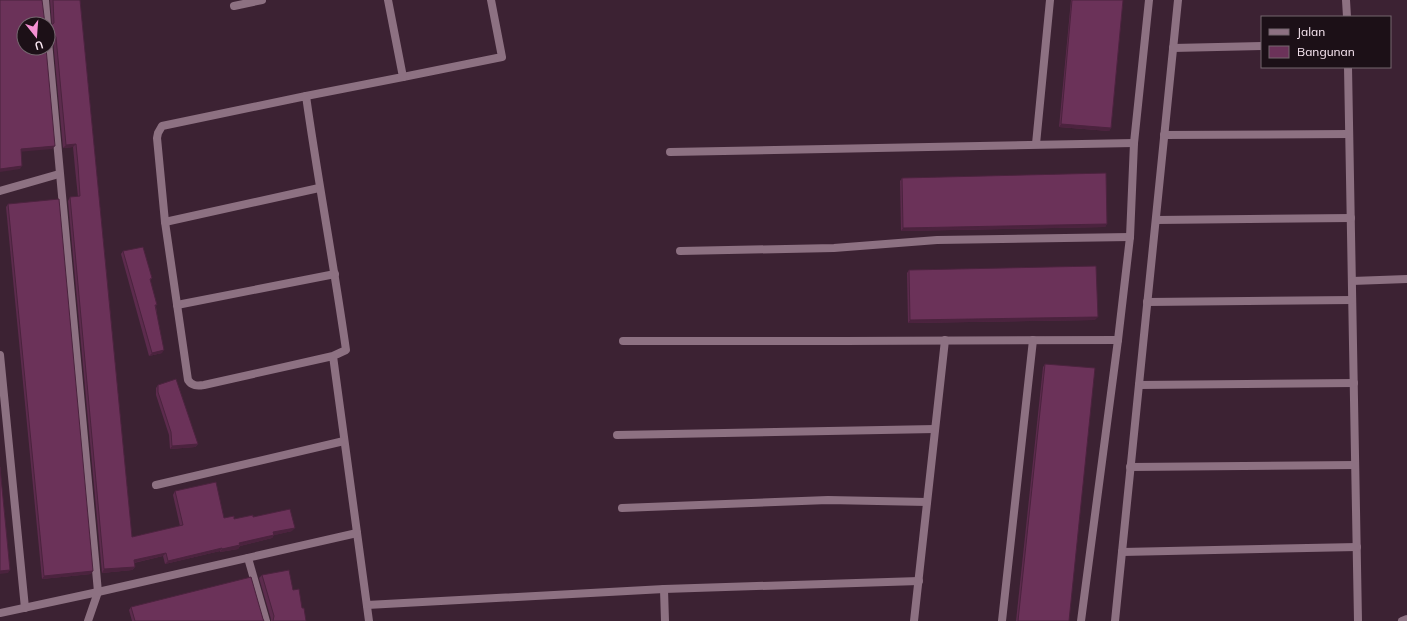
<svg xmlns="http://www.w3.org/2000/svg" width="1407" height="621" viewBox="0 0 1407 621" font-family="Mulish,sans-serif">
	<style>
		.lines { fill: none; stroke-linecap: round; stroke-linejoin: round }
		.street { stroke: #8d7182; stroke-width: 8 }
		.wall { fill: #5c2b4d }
		.shaded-wall { fill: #4b233e }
		.building { fill: #6b3259; stroke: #4b233e }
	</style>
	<rect width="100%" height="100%" fill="#3c2233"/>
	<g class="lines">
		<g class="street">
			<path d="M45 0 47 24"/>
			<path d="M1346 0 1347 17"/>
			<path d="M234 6 262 0"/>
			<path d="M48 41 98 592 88 621"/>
			<path d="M1173 48 1262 46"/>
			<path d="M1348 67 1358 621"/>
			<path d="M403 77 502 57 491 0"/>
			<path d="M306 96 403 77 388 0"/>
			<path d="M1164 135 1349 134"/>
			<path d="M1036 144 1050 0"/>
			<path d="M670 152 1134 143"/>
			<path d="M0 191 59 174"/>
			<path d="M1156 220 1351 218"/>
			<path d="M165 222 319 188"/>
			<path d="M680 251 834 248 937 240 1130 237"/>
			<path d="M1352 281 1407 279"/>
			<path d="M1147 302 1352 300"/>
			<path d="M177 305 335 274"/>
			<path d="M623 341H844L1118 340"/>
			<path d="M0 355 25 608"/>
			<path d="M333 356 346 350C334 265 318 181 306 96L162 126 158 133 157 138 165 222 188 380C192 386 197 386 204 385L333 356 369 621"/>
			<path d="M1139 385 1354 383"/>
			<path d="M617 435 935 429"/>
			<path d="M1130 467 1355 465"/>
			<path d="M156 485 344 441"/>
			<path d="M622 508 828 500 927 502"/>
			<path d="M1122 552 1357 547"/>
			<path d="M248 558 266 621"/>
			<path d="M664 589 665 621"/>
			<path d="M367 605 664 589 919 581"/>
			<path d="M0 613 98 592 357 533"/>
			<path d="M914 621 945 340"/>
			<path d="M1002 621 1033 340"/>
			<path d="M1081 621 1118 340 1130 237 1134 143 1149 0"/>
			<path d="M1115 621 1178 0"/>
			<path d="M1402 621 1407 619"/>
		</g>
	</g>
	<g class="wall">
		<path d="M50 0H80L132 537 180 526 173 495 175 491 224 518 234 519 253 517 292 531 274 535 272 538 240 546 238 549 220 552V551L165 564 163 556 134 563 135 567 132 570 102 573 68 201 70 197H78L75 168 73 147 63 148 53 40 51 36H48V25L50 26 52 25Z"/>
		<path d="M1071 0H1123L1111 128 1109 131 1059 127Z"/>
		<path d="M902 178 1107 224 1105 227 901 231 900 181Z"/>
		<path d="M8 204 91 574 42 579 6 207Z"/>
		<path d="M123 251 152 278 150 281 156 306 162 353 149 356 121 254Z"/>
		<path d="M909 270 1095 320 908 323 907 273Z"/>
		<path d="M1045 364 1069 621H1016L1043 367Z"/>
		<path d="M158 385 198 444 195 447 170 449 169 435 156 395V388Z"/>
		<path d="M262 575 293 590 302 608 306 621H271V619L259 578Z"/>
		<path d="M131 607 263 619 264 621H132L129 610Z"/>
	</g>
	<g class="shaded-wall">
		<path d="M48 33H53L51 36H48Z"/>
		<path d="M1061 124 1111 128 1109 131 1059 127Z"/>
		<path d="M76 144 73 147 63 148 66 145Z"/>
		<path d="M55 146 52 149 18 152 21 149Z"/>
		<path d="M22 166 20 169 0 172V169Z"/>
		<path d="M1107 224 1105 227 901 231 903 228Z"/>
		<path d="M1098 317 1095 320 908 323 910 320Z"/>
		<path d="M164 350 162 353 149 356 152 353Z"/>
		<path d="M198 444 195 447 170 449 172 446Z"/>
		<path d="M295 528 292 531 271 536 273 532Z"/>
		<path d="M274 535 272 538 240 546 238 549 220 552 222 549 239 543Z"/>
		<path d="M222 548 220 551 165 564 168 561Z"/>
		<path d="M166 553 163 556 132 563 134 560Z"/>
		<path d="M135 567 132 570 102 573 104 569Z"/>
		<path d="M10 570 8 573 0 574V571Z"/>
		<path d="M93 571 91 574 42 579 44 576Z"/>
	</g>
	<g class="building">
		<path d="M0 0H42L45 24H24V48H46L55 146 21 149 22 166 0 169Z"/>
		<path d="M53 0H80L132 537 183 525 175 491 216 482 224 518 234 516V519L253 515V517L290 509 295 528 273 532 274 535 239 543 240 545 222 549V548L168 561 166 553 134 560 135 567 104 569 70 197 80 196 78 165 76 144 66 145 56 37 53 33H48V25L50 26 54 23Z"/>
		<path d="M1072 0H1123L1111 128 1061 124Z"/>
		<path d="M1106 173 1107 224 903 228 902 178Z"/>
		<path d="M59 199 93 571 44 576 8 204Z"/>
		<path d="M143 247 152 278 150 279 157 305H155L164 350 152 353 123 251Z"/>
		<path d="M1096 266 1098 317 910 320 909 270Z"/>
		<path d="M1045 364 1095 368 1069 621H1018Z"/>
		<path d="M176 379 198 444 172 446 171 432 158 392V385Z"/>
		<path d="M0 467 10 570 0 571Z"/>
		<path d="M289 570 293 590 299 589 302 608H304L306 621H273L274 616 262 575Z"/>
		<path d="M251 577 263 619 264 621H135L131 607Z"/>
	</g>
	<rect x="1261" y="16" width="130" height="52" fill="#1c1017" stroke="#75676f"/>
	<rect x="1269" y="29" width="20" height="6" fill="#8d7182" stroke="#75676f"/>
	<text x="1297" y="36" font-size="12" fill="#fbe9f4">Jalan</text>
	<rect x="1269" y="46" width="20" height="12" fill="#6b3259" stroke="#75676f"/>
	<text x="1297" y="56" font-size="12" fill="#fbe9f4">Bangunan</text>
	<g transform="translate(36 36) rotate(163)"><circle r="19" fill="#1c1017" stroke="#75676f"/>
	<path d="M0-3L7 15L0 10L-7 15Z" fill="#f591d3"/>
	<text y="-6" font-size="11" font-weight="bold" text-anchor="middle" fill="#fbe9f4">U</text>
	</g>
</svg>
